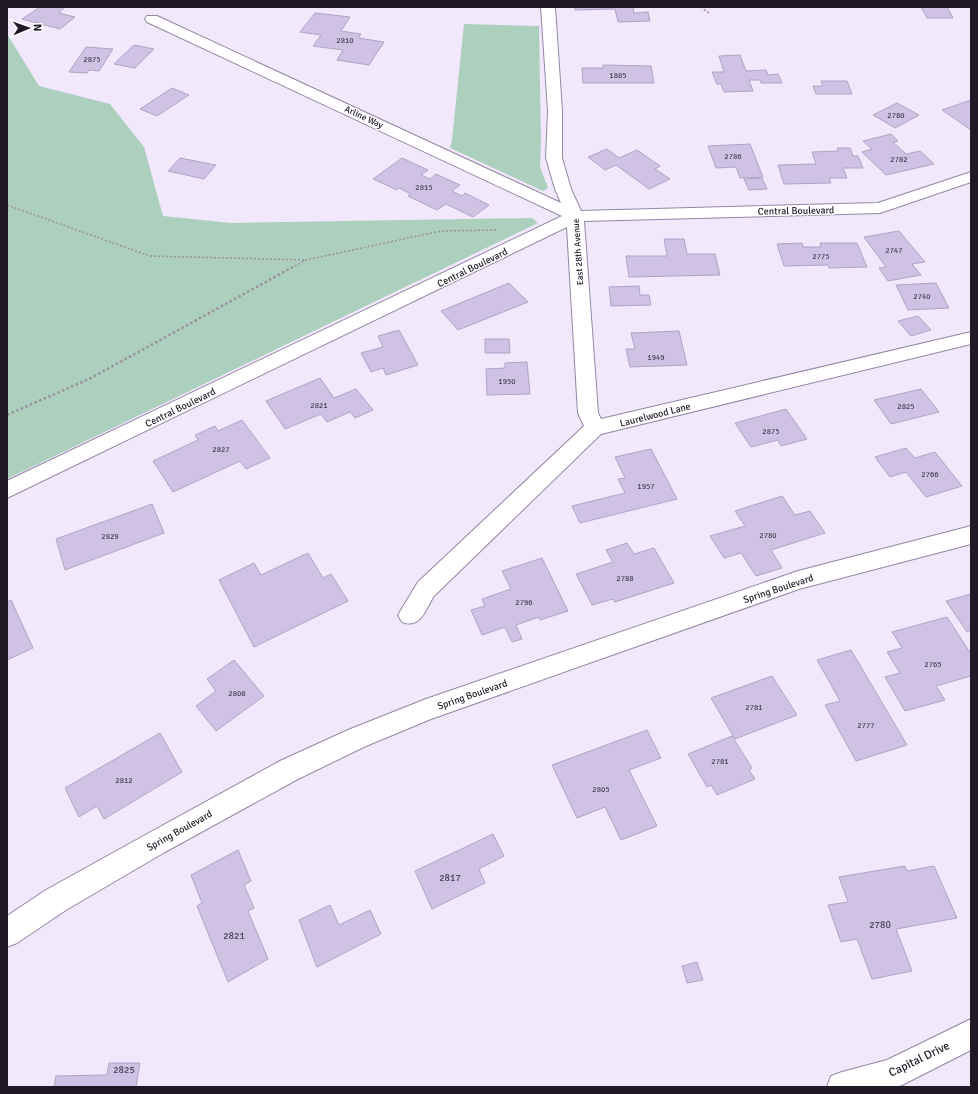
<svg xmlns="http://www.w3.org/2000/svg" width="978" height="1094" viewBox="0 0 978 1094" font-family="Signika,sans-serif">
	<style>
		.green { fill: #adcfbe }
		.building { fill: #cfc2e4; stroke: #b0a4c5 }
		.lines { fill: none; stroke-linecap: round; stroke-linejoin: round }
		.minor-casing { stroke: #9487a5; stroke-width: 2 }
		.path-far1 { stroke: #9891a1; stroke-width: 1.5; stroke-dasharray: 2 2; stroke-linecap: butt }
		.path { stroke: #9891a1; stroke-width: 2.5; stroke-dasharray: 2.5 2.5; stroke-linecap: butt }
		.minor { fill: #fff; fill-rule: evenodd }
		.labels { text-anchor: middle; stroke-width: 3; stroke-linejoin: round; paint-order: stroke }
		.number-label { font-size: 8px; fill: #4b4456 }
		.far-street-label { font-size: 9px; fill: #1f1a26; stroke: #fff }
		.street-label { font-size: 10px; fill: #1f1a26; stroke: #fff }
		.near-number-label { font-size: 10px; fill: #4b4456 }
		.near-street-label { font-size: 12px; fill: #1f1a26; stroke: #fff }
	</style>
	<rect width="100%" height="100%" fill="#f1e8fc"/>
	<g class="green">
		<path d="M464 24 539 26 541 142 540 166 548 188 543 191 450 148 452 140Z"/>
		<path d="M7 34 39 86 110 104 144 147 163 216 231 223 532 218 538 223 7 479Z"/>
	</g>
	<g class="building">
		<path d="M40 7H65L59 13 75 17 60 29 22 19Z"/>
		<path d="M575 7H633L634 13 648 12 650 21 618 22 615 9 575 10Z"/>
		<path d="M921 7H947L953 18H927Z"/>
		<path d="M315 13 350 17 341 31 361 34 358 38 384 42 369 65 337 60 343 50 313 46 321 35 300 32Z"/>
		<path d="M134 45 154 49 135 68 114 64Z"/>
		<path d="M86 47 113 49 99 71 89 70 87 73 69 72Z"/>
		<path d="M740 55 746 71 766 70 768 75 778 74 782 83H761L760 80H749L753 91 724 92 721 84H717L712 72H724L719 56Z"/>
		<path d="M603 65 651 66 654 83H583L582 68H603Z"/>
		<path d="M821 81H847L852 94H816L813 86H823Z"/>
		<path d="M172 88 189 95 157 116 140 109Z"/>
		<path d="M971 100V130L942 110Z"/>
		<path d="M897 103 919 115 895 128 873 115Z"/>
		<path d="M891 134 898 141 893 142 906 154 920 151 934 164 886 175 862 152 872 149 863 141Z"/>
		<path d="M750 144 763 177 740 178 736 167 716 168 708 146Z"/>
		<path d="M837 148H850L853 156H858L863 168H843L847 178H829L831 183 784 184 778 165 816 164 812 152 839 151Z"/>
		<path d="M607 149 619 158 637 150 660 166 655 169 670 179 649 189 616 165 605 170 588 157Z"/>
		<path d="M180 158 216 165 204 179 168 171Z"/>
		<path d="M402 158 428 170 421 175 430 179 436 174 460 185 452 191 462 196 465 193 489 205 473 217 446 204 437 210 408 196 411 194 399 188 397 190 373 179Z"/>
		<path d="M762 178 767 189 749 190 744 179Z"/>
		<path d="M899 231 925 262 912 264 921 275 888 281 879 268 886 267 864 237Z"/>
		<path d="M664 239H684L687 254H715L720 275 629 277 626 256H667Z"/>
		<path d="M802 243 803 247H821L820 243H857L867 267 829 268 828 265 784 266 777 244Z"/>
		<path d="M509 283 528 302 458 330 441 311Z"/>
		<path d="M936 283 949 308 908 310 896 285Z"/>
		<path d="M639 286 640 295H649L651 305 611 306 609 287Z"/>
		<path d="M918 316 931 330 911 336 898 321Z"/>
		<path d="M399 330 418 365 386 375 383 368 371 372 361 353 383 347 378 336Z"/>
		<path d="M679 331 687 365 630 367 626 349H635L631 333Z"/>
		<path d="M485 339H509L510 353H485Z"/>
		<path d="M527 362 530 394 487 395 486 369 505 368V363Z"/>
		<path d="M320 378 334 398 356 389 373 410 355 418 350 412 327 422 321 414 285 429 266 401Z"/>
		<path d="M921 389 939 412 891 424 874 400Z"/>
		<path d="M786 409 807 439 781 446 778 440 751 447 735 423Z"/>
		<path d="M242 420 270 458 246 469 240 461 173 492 153 461 198 440 195 435 215 426 218 431Z"/>
		<path d="M906 448 915 458 935 452 962 486 926 497 906 472 890 477 875 457Z"/>
		<path d="M651 449 677 499 580 523 572 506 625 493 618 479 625 478 615 457Z"/>
		<path d="M782 496 795 515 810 511 825 533 771 550 782 568 756 576 741 553 724 558 710 536 745 526 735 511Z"/>
		<path d="M152 504 164 533 65 570 56 539Z"/>
		<path d="M627 543 634 554 654 548 674 583 615 602 613 599 592 605 576 574 613 562 606 550Z"/>
		<path d="M308 553 323 578 331 574 348 601 254 647 219 580 254 563 261 575Z"/>
		<path d="M542 558 568 611 540 620 539 617 516 625 522 639 512 642 505 627 482 635 471 610 485 606 482 599 511 589 502 571Z"/>
		<path d="M971 594V630L967 632 946 601Z"/>
		<path d="M11 600 33 648 7 660V602Z"/>
		<path d="M947 617 971 654V676L936 686 945 700 905 711 885 677 900 673 887 652 902 648 892 632Z"/>
		<path d="M851 650 907 745 856 761 825 705 840 701 817 660Z"/>
		<path d="M234 660 264 696 216 731 196 706 216 691 207 679Z"/>
		<path d="M772 676 797 715 735 739 711 698Z"/>
		<path d="M647 730 661 758 629 770 657 826 621 840 605 807 577 818 552 765Z"/>
		<path d="M160 733 182 772 104 819 97 806 79 817 65 788Z"/>
		<path d="M732 736 752 768 749 770 755 779 717 795 711 785 707 787 688 754Z"/>
		<path d="M493 834 504 856 479 869 485 883 432 909 415 871Z"/>
		<path d="M238 850 251 881 244 885 254 908 248 911 268 959 228 982 197 906 202 903 191 875Z"/>
		<path d="M905 866 907 871 934 866 957 918 896 929 912 971 872 979 857 939 841 942 828 905 848 902 839 877Z"/>
		<path d="M330 905 339 925 370 910 381 934 317 967 299 920Z"/>
		<path d="M697 962 703 980 687 983 682 966Z"/>
		<path d="M109 1063H140L136 1087H54L56 1076 107 1075Z"/>
	</g>
	<g class="lines">
		<g class="minor-casing">
			<g id="minor">
				<path d="M541 7H555L562 111V158L571 189 581 211 878 203 971 172V182L880 213 584 221 598 413 601 419 971 332V344L601 434 434 596C425 610 421 629 402 622L398 615 418 582 584 426 578 413 567 227 7 498V481L562 216 147 22 145 19 147 16H157L561 203 555 189 546 158 548 111Z"/>
				<path d="M971 526V544L799 589 431 719 366 746 298 779 165 852 66 910 17 943 7 947V916L46 890 147 834 280 761 348 730 426 699 798 571Z"/>
				<path d="M971 1019V1050L902 1085 896 1087H827L831 1076 842 1072 887 1060Z"/>
			</g>
		</g>
		<g class="path-far1">
			<path d="M701 7 709 13"/>
			<path d="M7 205 150 256 306 260"/>
			<path d="M291 268 306 260 441 231 497 230"/>
		</g>
		<path class="path" d="M7 415 91 378 293 267"/>
		<use href="#minor" class="minor"/>
	</g>
	<g class="labels">
		<g class="number-label">
			<text x="345" y="43">2810</text>
			<text x="92" y="62">2875</text>
			<text x="618" y="78">1885</text>
			<text x="896" y="118">2780</text>
			<text x="733" y="159">2786</text>
			<text x="899" y="162">2782</text>
			<text x="424" y="190">2815</text>
			<text x="894" y="253">2747</text>
			<text x="821" y="259">2775</text>
			<text x="922" y="299">2740</text>
			<text x="656" y="360">1949</text>
			<text x="507" y="384">1950</text>
			<text x="319" y="408">2821</text>
			<text x="906" y="409">2825</text>
			<text x="771" y="434">2875</text>
			<text x="221" y="452">2827</text>
			<text x="930" y="477">2766</text>
			<text x="646" y="489">1957</text>
			<text x="768" y="538">2780</text>
			<text x="110" y="539">2829</text>
			<text x="625" y="581">2788</text>
			<text x="524" y="605">2796</text>
			<text x="933" y="667">2765</text>
			<text x="237" y="696">2808</text>
			<text x="754" y="710">2781</text>
			<text x="866" y="728">2777</text>
			<text x="720" y="764">2781</text>
			<text x="124" y="783">2812</text>
			<text x="601" y="792">2805</text>
		</g>
		<g class="far-street-label">
			<text transform="translate(364 117) rotate(25)" y="3">Arline Way</text>
			<text transform="translate(578 252) rotate(-94)" y="3">East 28th Avenue</text>
		</g>
		<g class="street-label">
			<text transform="translate(796 210) rotate(-1)" y="4">Central Boulevard</text>
			<text transform="translate(472 267) rotate(-26)" y="4">Central Boulevard</text>
			<text transform="translate(180 407) rotate(-26)" y="4">Central Boulevard</text>
			<text transform="translate(655 414) rotate(-14)" y="4">Laurelwood Lane</text>
			<text transform="translate(778 588) rotate(-18)" y="4">Spring Boulevard</text>
			<text transform="translate(472 694) rotate(-19)" y="4">Spring Boulevard</text>
			<text transform="translate(179 830) rotate(-29)" y="4">Spring Boulevard</text>
		</g>
		<g class="near-number-label">
			<text x="450" y="881">2817</text>
			<text x="880" y="928">2780</text>
			<text x="234" y="939">2821</text>
			<text x="124" y="1073">2825</text>
		</g>
		<g class="near-street-label">
			<text transform="translate(919 1059) rotate(-26)" y="4">Capital Drive</text>
		</g>
	</g>
	<rect width="978" height="1094" fill="none" stroke="#1f1a26" stroke-width="16"/>
	<g transform="translate(28 28) rotate(88)" stroke="#ffffff" stroke-width="3" paint-order="stroke">
	<path d="M0-3L7 15L0 10L-7 15Z" fill="#1f1a26"/>
	<text y="-6" font-size="11" font-weight="bold" text-anchor="middle" fill="#1f1a26">N</text>
	</g>
</svg>
